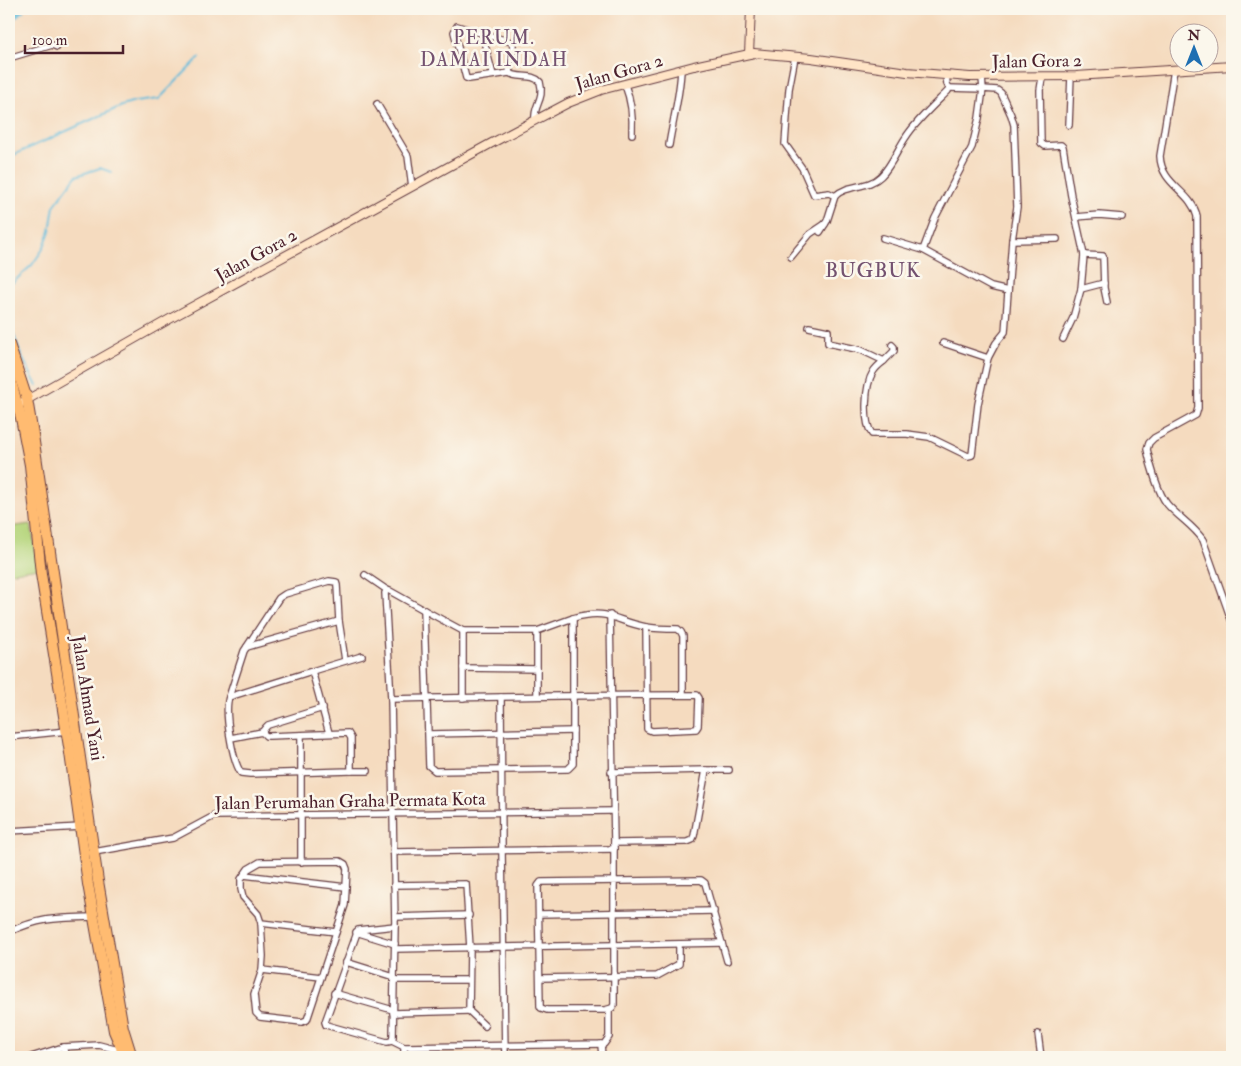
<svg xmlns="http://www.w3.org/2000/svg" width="1241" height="1066" viewBox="0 0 1241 1066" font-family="'IM FELL Double Pica',serif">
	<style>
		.green { fill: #b5d57c; stroke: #807a54 }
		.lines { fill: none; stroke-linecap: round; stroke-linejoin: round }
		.stream { stroke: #5cbada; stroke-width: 2 }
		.river { stroke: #5cbada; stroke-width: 11 }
		.street-casing { stroke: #643b41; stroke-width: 8 }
		.secondary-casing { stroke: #643b41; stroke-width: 10 }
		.highway-casing { stroke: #643b41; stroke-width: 12 }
		.street { stroke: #fff; stroke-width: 5.5 }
		.secondary { stroke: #ffe4c6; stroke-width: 8 }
		.highway { stroke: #ffbb71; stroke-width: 10 }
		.labels { text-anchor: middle; stroke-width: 5; stroke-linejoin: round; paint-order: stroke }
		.street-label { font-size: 18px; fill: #4a1f2b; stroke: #fbf7ec }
		.neighbourhood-label { font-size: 19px; letter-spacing: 1px; fill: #745270; stroke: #fbf7ec }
		.quarter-label { font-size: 20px; letter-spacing: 1px; fill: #745270; stroke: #fbf7ec }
	</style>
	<rect width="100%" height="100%" fill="#fbf7ec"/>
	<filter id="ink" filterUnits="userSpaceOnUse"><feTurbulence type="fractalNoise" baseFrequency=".02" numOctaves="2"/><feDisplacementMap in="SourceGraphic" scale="10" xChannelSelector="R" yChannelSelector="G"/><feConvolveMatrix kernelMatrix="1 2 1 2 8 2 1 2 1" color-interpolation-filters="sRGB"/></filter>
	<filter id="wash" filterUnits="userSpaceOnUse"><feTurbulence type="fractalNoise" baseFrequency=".0096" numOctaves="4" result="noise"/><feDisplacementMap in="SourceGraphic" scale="20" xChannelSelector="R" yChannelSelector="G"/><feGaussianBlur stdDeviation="1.12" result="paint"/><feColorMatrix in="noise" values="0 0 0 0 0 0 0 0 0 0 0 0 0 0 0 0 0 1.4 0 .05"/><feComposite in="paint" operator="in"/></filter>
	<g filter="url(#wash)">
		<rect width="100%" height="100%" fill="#f5dbbf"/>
		<path class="green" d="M31 524 38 568 9 573V527Z"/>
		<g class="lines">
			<g class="stream">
				<path d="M9 157 122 106 135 102 159 99 199 58"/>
				<path d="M9 286 32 265 43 249 50 231 54 206 76 176 100 168 111 172"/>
				<path d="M9 321 21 355 37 386"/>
			</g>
			<path class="river" d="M9 17 19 9"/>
		</g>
	</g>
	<g filter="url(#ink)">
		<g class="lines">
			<g class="street-casing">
				<g id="street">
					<path d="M457 26 511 42 513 45 509 73 469 79 466 78 454 32Z"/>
					<path d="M482 34 493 75"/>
					<path d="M795 57 789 89 785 144 802 168 814 195 829 193 835 196C847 184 868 189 881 176 892 165 897 150 906 137 917 120 934 105 948 91L949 88 947 84 946 75"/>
					<path d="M9 58 52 45 57 47"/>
					<path d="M1174 70 1160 156C1161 185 1191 191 1197 216L1198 408 1196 415 1154 438 1149 443 1147 449C1150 464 1158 493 1167 504 1178 517 1194 526 1203 540L1232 622"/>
					<path d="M509 73C519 79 532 73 540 82 545 100 533 105 535 120"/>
					<path d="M1042 78 1040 90 1041 143 1045 146 1061 145 1063 147 1071 196 1084 255 1081 289 1073 318 1063 339"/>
					<path d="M625 85C631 100 633 117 632 134"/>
					<path d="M949 88 983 89 982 78"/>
					<path d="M377 104 408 156 412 187"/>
					<path d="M1069 125 1071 76"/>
					<path d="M669 145C673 120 680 95 681 70"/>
					<path d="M1076 217 1099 215 1122 217"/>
					<path d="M820 232 827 221 835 196"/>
					<path d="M883 238 923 250 991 287 1008 291"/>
					<path d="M1012 240 1057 239"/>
					<path d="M1084 255 1103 256 1104 288 1107 302"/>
					<path d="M791 257 810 234 825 224"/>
					<path d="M1081 289 1104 283"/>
					<path d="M809 327 828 331V343L861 350 884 361C880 364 876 367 873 372 865 385 863 422 872 434H907L929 437 968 456 972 455 978 404 988 358 996 343 1005 332 1012 240 1017 207 1014 125 1011 115 1001 93 997 90 983 89 979 118 972 147 935 218 923 250"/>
					<path d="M943 343 988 358"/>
					<path d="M884 361 894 351V347L892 345"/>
					<path d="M365 575 387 590"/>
					<path d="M610 615 614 843V1005L612 1008 605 1010H547L541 1008 540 1006 538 886 541 882 701 880 705 883 727 961"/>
					<path d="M573 618C609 608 614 621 646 627 656 629 668 629 678 629L681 632 683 636V695"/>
					<path d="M463 631H537"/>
					<path d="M247 647 339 621"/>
					<path d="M463 668 537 669"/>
					<path d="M312 671 362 656"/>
					<path d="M229 697 244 651 279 598 285 594 329 581 336 582 337 585 339 621 345 660"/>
					<path d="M501 697 502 851 505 1057"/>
					<path d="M463 698V631L424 610 429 766 435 771 568 769 573 764V618L537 631V696"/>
					<path d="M391 699C493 697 595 695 697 695L699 698 698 726 696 729 652 731 647 729 646 627"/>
					<path d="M262 732 266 727 268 725 323 708"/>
					<path d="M429 734 573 731"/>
					<path d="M301 735V862"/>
					<path d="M9 737 67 731"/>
					<path d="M231 738 262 732 266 736H269L348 733 351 738V771L250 774 241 773C232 760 224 711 229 697L312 671 329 733"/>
					<path d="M706 770H729"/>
					<path d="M351 771H368"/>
					<path d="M611 772 706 770 694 836 692 840 687 842 614 843"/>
					<path d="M9 831 81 827"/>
					<path d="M94 852 173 838 214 816 612 811"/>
					<path d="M393 852 614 849"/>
					<path d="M340 861 345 864 347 869 345 905 307 1020 302 1022 260 1017 256 1013 254 994 262 970 263 956 261 923 258 914 243 897 241 889V879L248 869 260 862Z"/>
					<path d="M244 875 346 887"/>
					<path d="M394 885 466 884 470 948 469 1011 485 1026"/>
					<path d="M539 914 714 911"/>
					<path d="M395 917 469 915"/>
					<path d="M261 923 336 932"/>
					<path d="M395 926 358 930 325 1022 326 1025 387 1042 392 1041 404 1047 604 1044 609 1037V1010"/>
					<path d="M9 932C41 917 59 918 94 917"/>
					<path d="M356 932 395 944"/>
					<path d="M395 949 722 943"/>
					<path d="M346 962 394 977"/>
					<path d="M262 970 321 977"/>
					<path d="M540 978 657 976 679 964V944"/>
					<path d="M394 980H469"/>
					<path d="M334 993 393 1010"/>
					<path d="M393 1013 469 1011"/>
					<path d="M1038 1034 1041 1057"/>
					<path d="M392 1041 393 1037 395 926 391 699 385 593 387 590 390 591 424 610"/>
					<path d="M601 1044 602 1057"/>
					<path d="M63 1047 99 1045 122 1051"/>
					<path d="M31 1057 63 1047 66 1057"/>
					<path d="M404 1057V1047"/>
				</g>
			</g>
			<g class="secondary-casing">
				<g id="secondary">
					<path d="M749 54 751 9"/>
					<path d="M9 410 175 316 490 144 568 103 601 90 694 66 754 53 811 58 907 72 970 77 1076 76 1232 66"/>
				</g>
			</g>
			<g class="highway-casing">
				<g id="highway">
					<path d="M9 344 27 399 33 435 98 881 123 1028 132 1057"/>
					<path d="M9 374 21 418 30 465 41 574 70 753 88 884 114 1031 121 1047 123 1057"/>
				</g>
			</g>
			<use href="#street" class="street"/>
			<use href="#secondary" class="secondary"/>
			<use href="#highway" class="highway"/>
		</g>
	</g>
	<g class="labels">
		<g class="street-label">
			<text transform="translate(1037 61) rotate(-1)" y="6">Jalan Gora 2</text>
			<text transform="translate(619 72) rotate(-16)" y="6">Jalan Gora 2</text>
			<text transform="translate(256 255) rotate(-29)" y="6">Jalan Gora 2</text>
			<text transform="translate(88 698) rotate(81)" y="6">Jalan Ahmad Yani</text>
			<text transform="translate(350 801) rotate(-1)" y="6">Jalan Perumahan Graha Permata Kota</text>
		</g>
		<g class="neighbourhood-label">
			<text x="494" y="44">PERUM.<tspan x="494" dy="22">DAMAI INDAH</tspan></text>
		</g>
		<g class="quarter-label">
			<text x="873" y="277">BUGBUK</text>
		</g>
	</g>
	<rect width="1241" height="1066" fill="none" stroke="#fbf7ec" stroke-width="30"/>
	<g transform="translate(1194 48)"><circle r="24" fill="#fbf7ec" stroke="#b4a19f"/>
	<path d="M0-4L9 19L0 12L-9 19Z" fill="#1f6fb2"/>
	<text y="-8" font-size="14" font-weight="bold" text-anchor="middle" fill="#4a1f2b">N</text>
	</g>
	<path d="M25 45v8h98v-8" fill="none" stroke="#4a1f2b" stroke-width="2.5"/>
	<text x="32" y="45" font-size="15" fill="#4a1f2b" stroke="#fbf7ec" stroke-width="4" paint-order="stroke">100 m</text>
</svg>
